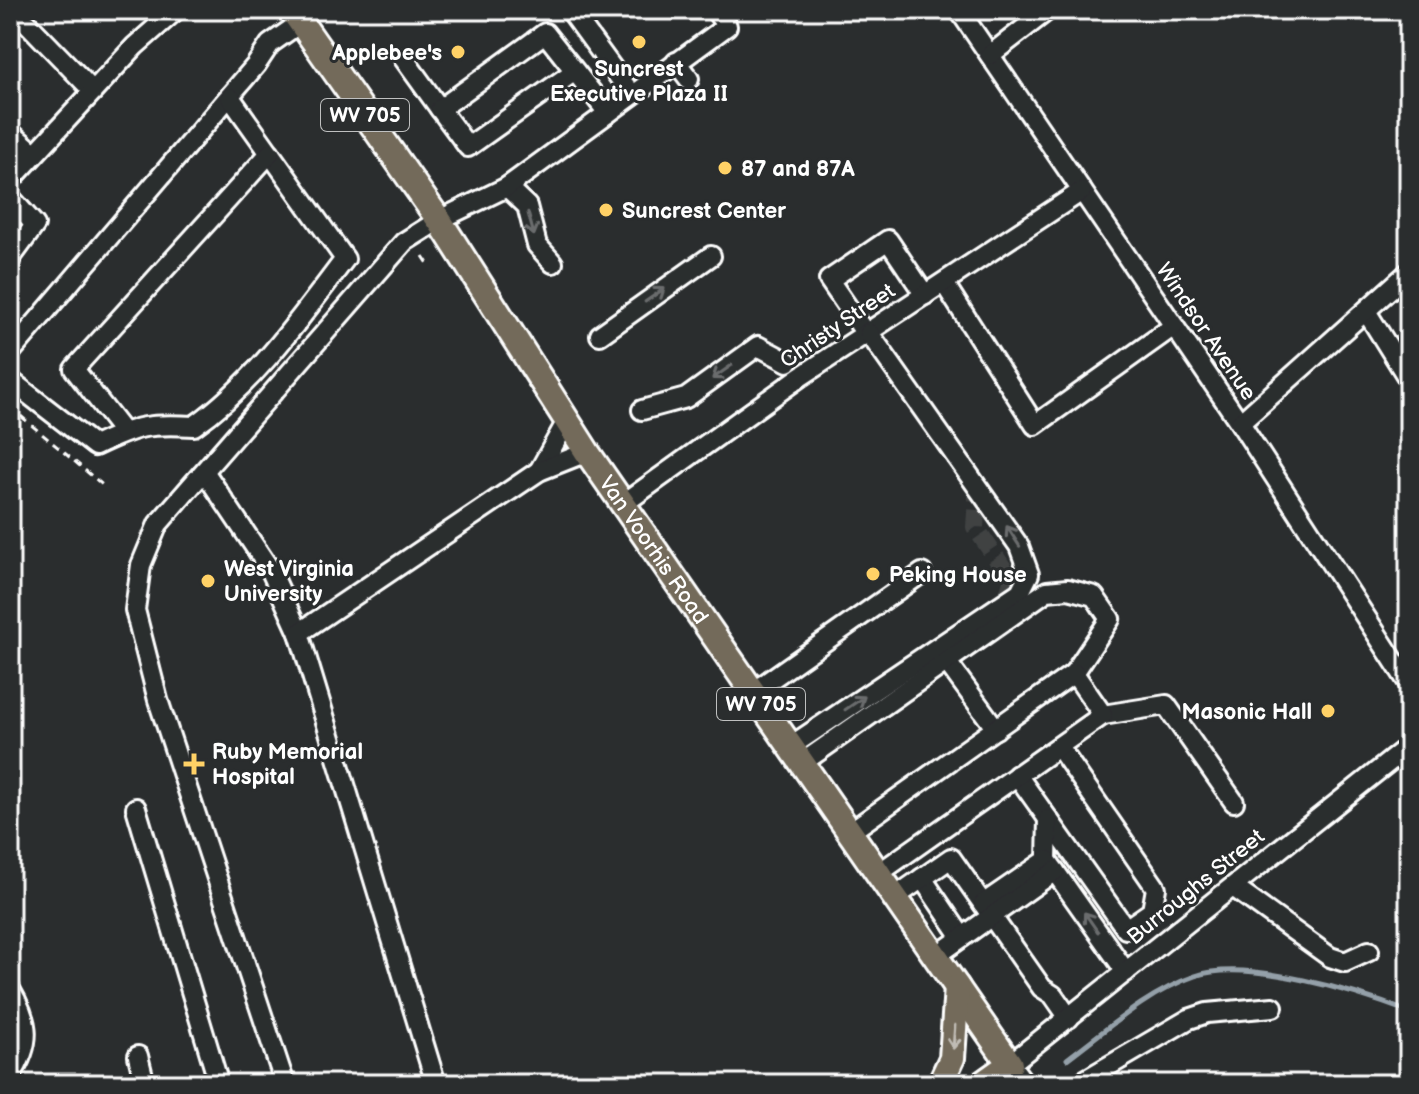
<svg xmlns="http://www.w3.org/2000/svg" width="1419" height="1094" viewBox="0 0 1419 1094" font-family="'Balsamiq Sans',sans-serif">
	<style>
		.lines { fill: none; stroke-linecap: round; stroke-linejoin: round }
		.stream { stroke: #94a0a9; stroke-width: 5 }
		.minor-tunnel { stroke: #3f4243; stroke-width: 18; stroke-dasharray: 18 9; stroke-linecap: butt }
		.minor-casing { stroke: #fff; stroke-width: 24 }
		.major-casing { stroke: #fff; stroke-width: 30 }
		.path { stroke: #fff; stroke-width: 3; stroke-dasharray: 8 6; stroke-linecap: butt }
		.minor { stroke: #2a2d2e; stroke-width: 18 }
		.major { stroke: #736b5a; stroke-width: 24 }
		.oneway { stroke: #6a6c6d }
		.oneway2 { stroke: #c0bcb5 }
		.poi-dot { fill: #ffd166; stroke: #2a2d2e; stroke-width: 3 }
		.labels { text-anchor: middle; stroke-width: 6; stroke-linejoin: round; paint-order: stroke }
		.shield { fill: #2a2d2e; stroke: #bfc0c0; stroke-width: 2 }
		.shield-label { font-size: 20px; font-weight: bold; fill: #fff }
		.poi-label { font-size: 22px; font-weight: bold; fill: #fff; stroke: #2a2d2e; text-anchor: start }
		.street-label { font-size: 22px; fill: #fff; stroke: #2a2d2e }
	</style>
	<rect width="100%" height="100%" fill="#2a2d2e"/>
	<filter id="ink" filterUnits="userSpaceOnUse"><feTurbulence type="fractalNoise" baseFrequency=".0125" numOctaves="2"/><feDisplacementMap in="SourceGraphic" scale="16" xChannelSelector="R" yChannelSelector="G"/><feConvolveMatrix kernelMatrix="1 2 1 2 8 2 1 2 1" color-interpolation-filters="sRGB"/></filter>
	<g filter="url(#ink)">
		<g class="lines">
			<path class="stream" d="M1067 1059C1106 1030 1148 992 1195 976 1248 958 1357 992 1409 1012"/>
			<path class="minor-tunnel" d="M978 483 975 527 1012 581 1006 602"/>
			<g class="minor-casing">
				<g id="minor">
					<path d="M570 10 632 95"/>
					<path d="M959 10 1240 423 1409 684"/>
					<path d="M27 23 93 91"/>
					<path d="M990 55 1048 10"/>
					<path d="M404 59 440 109"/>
					<path d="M676 62 689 79"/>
					<path d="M575 71 468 147 440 109 545 33 608 113"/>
					<path d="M10 132 34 153"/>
					<path d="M10 181 135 46 176 10"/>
					<path d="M507 187 527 206 537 245 553 263"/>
					<path d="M10 197 35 225 10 259"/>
					<path d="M944 283 1035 425 1174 326"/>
					<path d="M1366 311 1409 380"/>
					<path d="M866 334 829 280 888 240 925 295"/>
					<path d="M600 335 711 256"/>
					<path d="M10 353 256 65 270 44 300 23"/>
					<path d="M10 380 95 446C137 426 148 423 194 426 256 382 300 318 345 259L230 97"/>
					<path d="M642 410 686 398 758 346 788 362"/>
					<path d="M1240 423 1409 272"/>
					<path d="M123 432 74 369 270 153"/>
					<path d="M539 471 567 421"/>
					<path d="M206 474 271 571 299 633 436 1084"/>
					<path d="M623 504 800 377 1082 191"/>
					<path d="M299 633 539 471 587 452"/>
					<path d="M947 662 996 729"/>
					<path d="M753 692 922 573"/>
					<path d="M1103 715 1166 705 1234 802"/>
					<path d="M791 746 1020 592 1029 574 1019 546 869 333"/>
					<path d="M802 763 1047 591 1068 589 1094 596 1110 619 1074 673"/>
					<path d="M1017 775 1126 929 1152 911 1156 888 1059 747"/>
					<path d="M136 808 219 1084"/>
					<path d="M1048 819 1047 860 1126 972"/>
					<path d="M850 832 1074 673 1103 715 879 873"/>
					<path d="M922 878 962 937"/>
					<path d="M1233 887 1330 957 1345 962 1369 951"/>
					<path d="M895 897 951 858 1042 988 1053 995 1069 1018"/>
					<path d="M983 904 1047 860"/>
					<path d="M936 956 1055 871"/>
					<path d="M10 989C30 1023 32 1043 10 1077"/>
					<path d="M138 1056 145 1084"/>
					<path d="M285 1084 158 700 135 610 141 565 158 524 404 242 439 220 507 187 727 26 715 10"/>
					<path d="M1025 1084 1010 1064 1409 746"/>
					<path d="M1078 1084 1189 1019 1207 1013 1273 1007"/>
				</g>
			</g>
			<g class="major-casing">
				<g id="major">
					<path id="s1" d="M292 10 439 220 587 452 1010 1064 982 1084"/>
					<path d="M940 1084 952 1058 957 987"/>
				</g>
			</g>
			<g class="path">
				<path d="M1365 10 1360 21 1390 10"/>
				<path d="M423 256 429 265"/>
				<path d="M10 407 105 487"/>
			</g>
			<use href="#minor" class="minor"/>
			<use href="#major" class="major"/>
		</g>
		<defs><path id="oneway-shaft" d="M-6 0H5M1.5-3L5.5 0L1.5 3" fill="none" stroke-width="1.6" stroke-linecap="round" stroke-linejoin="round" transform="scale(2)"/></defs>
		<g class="oneway">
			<use href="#oneway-shaft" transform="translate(531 224) rotate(75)"/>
			<use href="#oneway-shaft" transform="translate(655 295) rotate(-35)"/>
			<use href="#oneway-shaft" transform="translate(722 372) rotate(145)"/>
			<use href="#oneway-shaft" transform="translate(1013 536) rotate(-123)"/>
			<use href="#oneway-shaft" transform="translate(855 703) rotate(-34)"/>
			<use href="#oneway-shaft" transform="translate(1091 922) rotate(-125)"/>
		</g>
		<use class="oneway2" href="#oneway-shaft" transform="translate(954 1037) rotate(94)"/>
	</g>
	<g class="poi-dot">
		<circle cx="639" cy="42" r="8"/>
		<circle cx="458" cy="52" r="8"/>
		<circle cx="725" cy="168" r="8"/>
		<circle cx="606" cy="210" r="8"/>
		<circle cx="873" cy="574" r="8"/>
		<circle cx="208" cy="581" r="8"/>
		<circle cx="1328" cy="711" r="8"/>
		<path d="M190 752h8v8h8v8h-8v8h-8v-8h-8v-8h8z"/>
	</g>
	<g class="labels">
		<g class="shield">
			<rect x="321" y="99" width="88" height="32" rx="6"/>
			<rect x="717" y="688" width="88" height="32" rx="6"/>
		</g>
		<g class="shield-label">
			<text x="365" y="122">WV 705</text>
			<text x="761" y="711">WV 705</text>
		</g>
		<g class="poi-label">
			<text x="442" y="60" text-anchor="end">Applebee's</text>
			<text x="639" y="76" text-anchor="middle">Suncrest<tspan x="639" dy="25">Executive Plaza II</tspan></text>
			<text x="741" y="176">87 and 87A</text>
			<text x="622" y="218">Suncrest Center</text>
			<text x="224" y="576">West Virginia<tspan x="224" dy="25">University</tspan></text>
			<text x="889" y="582">Peking House</text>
			<text x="1312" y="719" text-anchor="end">Masonic Hall</text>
			<text x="212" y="759">Ruby Memorial<tspan x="212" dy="25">Hospital</tspan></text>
		</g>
		<g class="street-label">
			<text transform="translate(837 325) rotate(-34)" y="8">Christy Street</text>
			<text transform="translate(1207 331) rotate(56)" y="8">Windsor Avenue</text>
			<text dy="8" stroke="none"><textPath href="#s1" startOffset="650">Van Voorhis Road</textPath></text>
			<text transform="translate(1195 886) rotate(-39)" y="8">Burroughs Street</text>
		</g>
	</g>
	<rect width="1419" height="1094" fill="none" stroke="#2a2d2e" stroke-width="40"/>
	<rect x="20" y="20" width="1379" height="1054" fill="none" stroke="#fff" stroke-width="3" filter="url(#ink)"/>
</svg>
